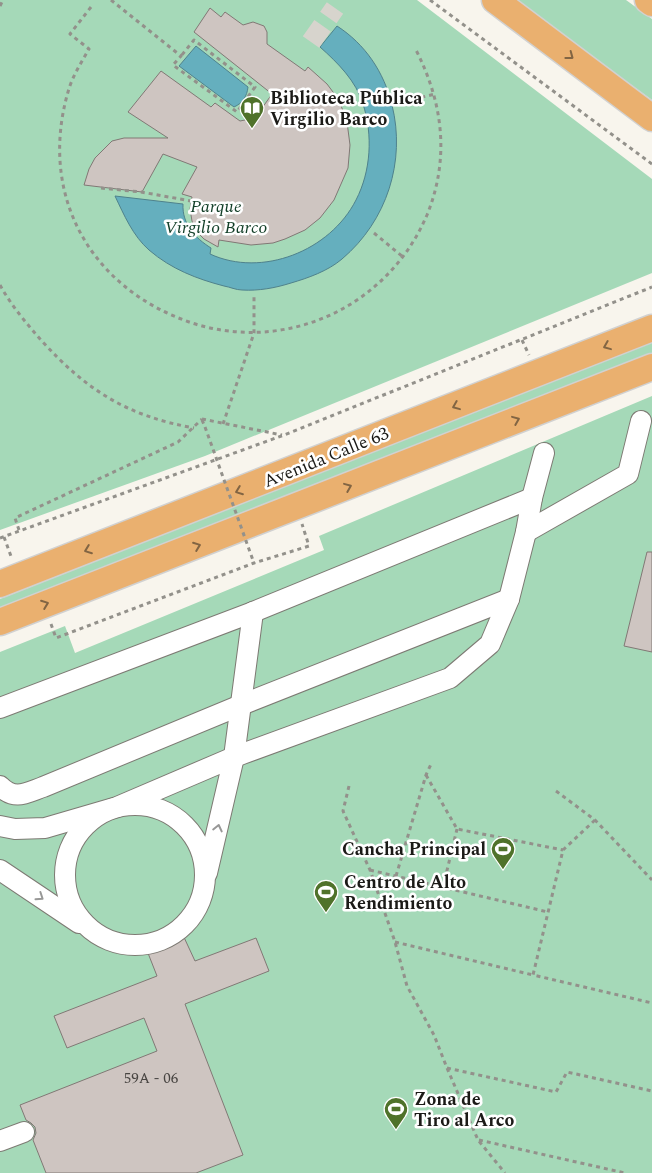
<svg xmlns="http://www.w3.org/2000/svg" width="652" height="1173" viewBox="0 0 652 1173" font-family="Spectral,serif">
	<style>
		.green { fill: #a5d9b8 }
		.water { fill: #65afbe; stroke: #4f828c }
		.building { fill: #cec5c1; stroke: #817875 }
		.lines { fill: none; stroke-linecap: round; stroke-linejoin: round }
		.minor-tunnel { stroke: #d7d4cd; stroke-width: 20; stroke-dasharray: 20 10; stroke-linecap: butt }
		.minor-casing { stroke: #7d7a73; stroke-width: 22 }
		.major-casing { stroke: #d1d1d1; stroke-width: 29 }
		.path { stroke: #93918b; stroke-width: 3; stroke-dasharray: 4 4; stroke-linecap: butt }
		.minor { stroke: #fff; stroke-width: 20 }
		.major { stroke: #eab06f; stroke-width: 26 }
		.path-bridge { stroke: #93918b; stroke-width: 3; stroke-dasharray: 4 4; stroke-linecap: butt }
		.oneway { stroke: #826543 }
		.oneway2 { stroke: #989897 }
		.labels { text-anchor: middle; stroke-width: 5; stroke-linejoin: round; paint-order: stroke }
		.number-label { font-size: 15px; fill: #484542 }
		.poi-label { font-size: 18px; font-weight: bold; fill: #1b1a17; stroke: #fff; text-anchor: start }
		.park-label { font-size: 18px; font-style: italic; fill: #123f28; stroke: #fff }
		.street-label { font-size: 18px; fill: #1b1a17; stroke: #fff }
	</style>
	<rect width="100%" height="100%" fill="#f8f5ed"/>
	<g class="green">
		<path d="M0 0H417L652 179V273L205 456 0 530Z"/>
		<path d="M514 0H626L652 19V100Z"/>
		<path d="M652 341V355L0 611V599Z"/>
		<path d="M652 396V1173H0V652L65 626 75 653 324 550 319 536Z"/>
	</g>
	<g class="water">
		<path d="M337 26C365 44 384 72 392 105 406 161 387 221 342 259 328 271 308 278 291 283 275 288 259 291 242 290 236 290 230 287 224 286 197 279 171 269 149 250 133 236 124 215 115 196L183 204C182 224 195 238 211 248L210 254C262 278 330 251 356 200 371 171 373 135 363 104 356 81 338 63 320 47Z"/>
		<path d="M196 46 248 87C247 96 243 103 234 107L179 66Z"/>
	</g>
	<g class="building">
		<path d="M210 8 221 17 225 12 243 25 253 22 264 26 267 32V44L305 71 308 67 327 84 339 100 347 122 350 145 348 168 334 200 320 218 305 230 285 239 273 243 251 245 219 240 218 247 204 239 196 231 192 221 190 209 192 197 182 194 197 167 163 154 142 192 84 185 89 169 95 158 112 141 124 138H168L128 112 161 71 211 107 215 103 240 121 255 118 272 94 194 32Z"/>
		<path d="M647 552H652V652L624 646Z"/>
		<path d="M182 933 195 961 256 938 269 971 185 1004 243 1155 196 1173H46L33 1140 36 1133 35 1127 31 1123 26 1120 20 1105 157 1051 144 1018 67 1048 54 1016 157 976 146 948 164 945Z"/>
	</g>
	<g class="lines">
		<path class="minor-tunnel" d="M311 42 335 8"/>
		<g class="minor-casing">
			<g id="minor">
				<path d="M526 532 628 474 641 421"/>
				<path d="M0 708 253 612 532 498"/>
				<path d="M0 786C15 801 26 793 43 787L241 705 509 599"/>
				<circle cx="135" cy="875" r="70"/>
				<path d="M0 826 15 829 45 828 117 807 234 757 450 678 490 644 509 599 526 532 532 498 544 453"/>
				<path d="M0 870 79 923"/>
				<path d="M207 873 234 757 253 612"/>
				<path d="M0 1141 24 1132"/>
			</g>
		</g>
		<g class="major-casing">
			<g id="major">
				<path d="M495 0 652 118"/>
				<path d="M648 0 652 3"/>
				<path d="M0 584 652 328"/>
				<path d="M0 622 652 367"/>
			</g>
		</g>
		<g class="path">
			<path d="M111 0 181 56 173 65 237 112 255 87 194 40 181 56"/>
			<path d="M430 0 652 164"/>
			<path d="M0 6 3 0"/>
			<path d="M91 7 70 34 89 49C81 63 72 77 68 92 38 196 91 289 192 323 247 341 308 333 357 300 388 279 412 250 427 215 450 158 443 103 416 50"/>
			<path d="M398 103 435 94"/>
			<path d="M101 188 141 192 191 201"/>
			<path d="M374 233 403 257"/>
			<path d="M0 285C11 305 26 323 41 340 86 390 127 416 194 428"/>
			<path d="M522 340 529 355"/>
			<path d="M202 419 282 435"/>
			<path d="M202 420 205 427"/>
			<path d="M223 424 254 333V295"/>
			<path d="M19 530 15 518 178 442 202 419"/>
			<path d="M4 537 12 559"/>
			<path d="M0 538 284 435 652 287"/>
			<path d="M51 624 56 638 254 563 309 546 302 524"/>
			<path d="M426 775 457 829 563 850"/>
			<path d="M349 786 343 811 370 870 395 942 407 986 434 1035 447 1068 478 1140 505 1173"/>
			<path d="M556 791 595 820 652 880"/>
			<path d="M595 820 563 850 533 975 652 1003"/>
			<path d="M370 870 548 912"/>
			<path d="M396 876 426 775 432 762"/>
			<path d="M443 887 457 829"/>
			<path d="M395 942 533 975"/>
			<path d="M447 1068 556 1092 567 1072 652 1091"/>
			<path d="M479 1140 625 1173"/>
		</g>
		<use href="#minor" class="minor"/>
		<use href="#major" class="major"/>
		<path class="path-bridge" d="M205 427 254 563"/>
	</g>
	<defs><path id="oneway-chevron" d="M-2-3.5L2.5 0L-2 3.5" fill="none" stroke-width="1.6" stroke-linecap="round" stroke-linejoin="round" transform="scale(1.25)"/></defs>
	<g class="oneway">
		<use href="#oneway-chevron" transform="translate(570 56) rotate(37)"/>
		<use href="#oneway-chevron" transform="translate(607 346) rotate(158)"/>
		<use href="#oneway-chevron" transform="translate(456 406) rotate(158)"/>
		<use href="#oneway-chevron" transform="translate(516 420) rotate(-22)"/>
		<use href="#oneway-chevron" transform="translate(348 487) rotate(-22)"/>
		<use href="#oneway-chevron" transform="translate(239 491) rotate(159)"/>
		<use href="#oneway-chevron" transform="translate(197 546) rotate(-21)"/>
		<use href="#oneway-chevron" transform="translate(88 550) rotate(159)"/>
		<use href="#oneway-chevron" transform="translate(45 604) rotate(-21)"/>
	</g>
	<g class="oneway2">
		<use href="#oneway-chevron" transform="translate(218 828) rotate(-77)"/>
		<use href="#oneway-chevron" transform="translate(40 897) rotate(34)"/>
	</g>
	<defs>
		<g id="library-pin" transform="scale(1.25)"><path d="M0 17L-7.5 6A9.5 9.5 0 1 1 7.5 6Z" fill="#4f722a" stroke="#fff"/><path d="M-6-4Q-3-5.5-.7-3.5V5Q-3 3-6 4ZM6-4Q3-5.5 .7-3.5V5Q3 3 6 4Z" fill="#fff"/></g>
		<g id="stadium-pin" transform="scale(1.25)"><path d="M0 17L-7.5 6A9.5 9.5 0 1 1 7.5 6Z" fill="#4f722a" stroke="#fff"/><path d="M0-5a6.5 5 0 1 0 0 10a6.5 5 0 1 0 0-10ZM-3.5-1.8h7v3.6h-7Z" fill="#fff"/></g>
	</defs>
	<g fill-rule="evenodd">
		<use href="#library-pin" x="252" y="108"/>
		<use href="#stadium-pin" x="503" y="849"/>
		<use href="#stadium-pin" x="326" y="892"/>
		<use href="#stadium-pin" x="396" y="1109"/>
	</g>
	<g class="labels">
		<g class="number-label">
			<text x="151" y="1083">59A - 06</text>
		</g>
		<g class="poi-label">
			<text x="270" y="104">Biblioteca Pública<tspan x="270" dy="21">Virgilio Barco</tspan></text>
			<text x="486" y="855" text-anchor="end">Cancha Principal</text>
			<text x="344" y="888">Centro de Alto<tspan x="344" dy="21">Rendimiento</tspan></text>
			<text x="414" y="1105">Zona de<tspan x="414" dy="21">Tiro al Arco</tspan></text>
		</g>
		<g class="park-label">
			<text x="216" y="212">Parque<tspan x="216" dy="21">Virgilio Barco</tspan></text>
		</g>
		<g class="street-label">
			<text transform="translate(326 457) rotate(-22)" y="6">Avenida Calle 63</text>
		</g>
	</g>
</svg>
